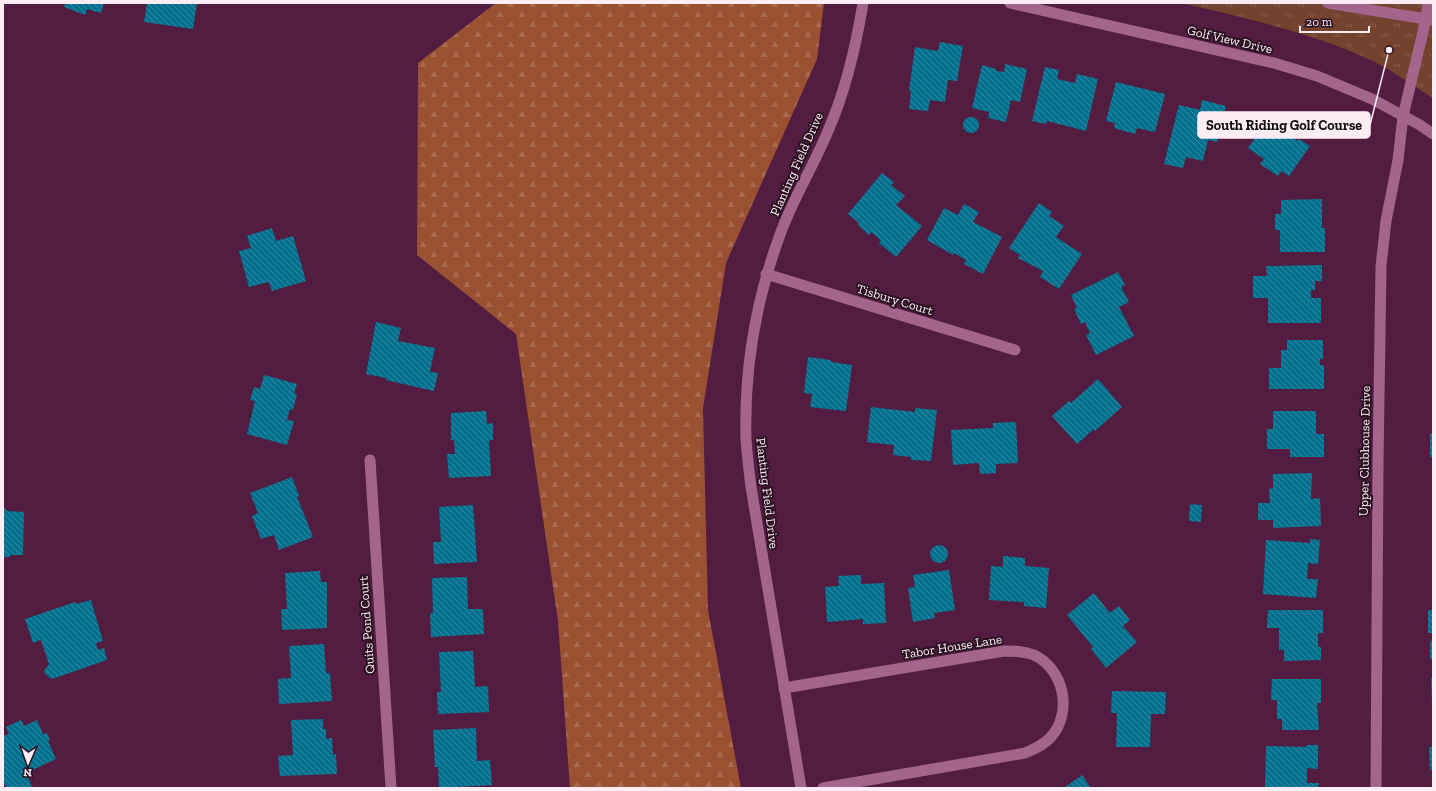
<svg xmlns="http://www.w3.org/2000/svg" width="1436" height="791" viewBox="0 0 1436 791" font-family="'Zilla Slab',serif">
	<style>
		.grass { fill: url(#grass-tufts) }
		.forest { fill: url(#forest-firs) }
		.building { fill: url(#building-back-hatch) }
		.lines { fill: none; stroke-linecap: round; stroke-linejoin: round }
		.service { stroke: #a3658b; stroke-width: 11 }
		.minor { stroke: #a3658b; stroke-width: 11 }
		.tertiary { stroke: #a3658b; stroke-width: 11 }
		.labels { text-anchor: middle; stroke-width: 4; stroke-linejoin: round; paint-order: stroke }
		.street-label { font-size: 13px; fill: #fcedf5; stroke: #2b1222 }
		.leader { fill: none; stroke: #fcedf5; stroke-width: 1.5 }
		.callout-dot { fill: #fcedf5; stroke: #2b1222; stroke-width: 1.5 }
		.callout { fill: #fcedf5; stroke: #fcedf5; stroke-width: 1.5 }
		.callout-label { font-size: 14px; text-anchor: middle; font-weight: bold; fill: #111 }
	</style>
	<defs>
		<pattern id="grass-tufts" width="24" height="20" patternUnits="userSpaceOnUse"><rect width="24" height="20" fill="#74422d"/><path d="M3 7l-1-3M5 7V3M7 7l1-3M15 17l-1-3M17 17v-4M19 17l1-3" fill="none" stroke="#895e4c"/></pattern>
		<pattern id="forest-firs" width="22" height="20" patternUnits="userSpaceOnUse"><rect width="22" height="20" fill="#995132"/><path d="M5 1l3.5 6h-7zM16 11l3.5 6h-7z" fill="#a86a50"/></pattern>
		<pattern id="building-back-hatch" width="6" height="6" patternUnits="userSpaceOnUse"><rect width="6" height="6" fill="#03718d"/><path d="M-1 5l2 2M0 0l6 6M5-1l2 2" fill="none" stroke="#358ca3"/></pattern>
	</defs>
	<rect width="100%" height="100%" fill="#531c41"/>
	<path class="grass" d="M1181 3H1433V98C1414 86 1393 71 1373 61 1313 33 1246 18 1181 3Z"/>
	<path class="forest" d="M496 3H824L817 59 726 263 703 408 708 610 741 788H570L558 621 516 334 417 255 418 63Z"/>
	<g class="building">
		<path d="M66 3H104L101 13 87 9 85 15 64 7Z"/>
		<path d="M147 3H197L193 29 144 22Z"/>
		<path d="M940 42 963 46 957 81 948 80 945 102 930 100 928 111 909 109 911 91H909L915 47 938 51Z"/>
		<path d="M1005 64 1027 69 1020 102 1011 100 1006 122 988 118 989 112 972 108 982 65 996 69V71L1004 72Z"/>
		<path d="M1045 67 1059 70 1057 79 1075 83 1077 74 1098 79 1086 131 1047 121 1046 124 1032 121Z"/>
		<path d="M1116 82 1165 94 1155 132 1137 128 1135 134 1114 128 1115 123 1106 121Z"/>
		<path d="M1202 100 1226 106 1217 142 1208 140 1203 161 1186 157 1183 168 1164 164 1179 105 1200 110Z"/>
		<circle cx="971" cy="125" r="8"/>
		<path d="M1270 118 1288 130 1286 133 1298 141 1299 139 1310 146 1289 176 1281 171 1278 176 1260 164 1264 159 1248 148Z"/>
		<path d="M882 173 894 182 891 185 905 196 896 205 922 226 896 257 879 243 881 240 871 232 869 235 858 225 859 223 848 214Z"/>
		<path d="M1322 199V228H1325V252H1280V230H1275V214H1281V200Z"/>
		<path d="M1039 203 1052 212 1049 216 1064 226 1056 237 1082 254 1059 289 1040 277 1043 271 1018 258 1020 255 1009 248Z"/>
		<path d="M964 204 979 212 973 222 1002 237 983 274 964 264 966 260 954 253 953 255 927 240 944 208 958 215Z"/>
		<path d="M272 228 276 241 293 236 306 281 272 291 269 282 249 287 239 251 251 248 247 236Z"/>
		<path d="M1322 265V281H1315V290H1311V298H1321V323H1268V298H1253V276H1267L1266 266Z"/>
		<path d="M1118 272 1125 285 1121 287 1129 302 1119 307 1134 336 1096 355 1086 335 1090 333 1085 322 1081 324 1074 309 1077 308 1071 295Z"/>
		<path d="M376 322 401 328 398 341 435 348 430 372 438 373 434 391 386 380V378L366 374Z"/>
		<path d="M1287 340H1323V359H1320V365H1324V389H1269V368H1281V350H1287Z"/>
		<path d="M808 357 831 360V362L852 365 846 411 810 407 812 394 804 393Z"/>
		<path d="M264 375 297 384 294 393 297 394 293 410 290 409 287 420 294 421 287 445 247 434 255 401 250 400 254 387 260 389Z"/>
		<path d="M1098 379 1122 407 1095 431 1094 429 1077 444 1052 416 1069 401 1071 403Z"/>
		<path d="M871 407 915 412V408L937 410 931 461 911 460V457L893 455 894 445 867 442Z"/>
		<path d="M486 411 487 424 493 423V440H489L491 476 449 478 447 454H455L454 440H451V413Z"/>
		<path d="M1273 411H1316V434H1324V457H1290V449H1267V429H1273Z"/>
		<path d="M1016 422 1018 463 996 464V473L980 474 979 463 953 465 951 430 993 428V423Z"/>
		<rect x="1430" y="434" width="3" height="23"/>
		<path d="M1312 473 1311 499 1320 498 1321 526 1273 528V520H1258V503H1270L1269 489 1273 488V474Z"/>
		<path d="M292 477 299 496 297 497 313 537 279 550 274 535 261 539 252 516 258 513 250 493Z"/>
		<path d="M1190 504 1202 505 1201 522 1189 521Z"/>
		<path d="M473 505 477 562 434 564 433 542H441L439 507Z"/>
		<path d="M3 506 7 511 24 512 23 555H10V557H3Z"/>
		<path d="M1310 539 1320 540 1318 564 1308 563 1307 579H1318L1316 598 1263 594 1266 540 1310 543Z"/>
		<circle cx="939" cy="554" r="9"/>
		<path d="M1003 556 1025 558V566L1049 568 1046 608 1024 606V602L989 600 991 566 1003 567Z"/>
		<path d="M949 570 955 610 934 613 935 618 913 622 908 588 915 587 913 575Z"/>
		<path d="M320 571 321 582H327V628L282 630 281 609H287L285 573Z"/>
		<path d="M861 575V584L884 583 886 623 863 624V619L827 622 825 587 839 586 838 576Z"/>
		<path d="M467 577 468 609H483L484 634 431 637 430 613H433L432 578Z"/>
		<path d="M1094 593 1110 613 1119 606 1130 620 1123 626 1137 642 1106 668 1091 649 1093 647 1067 615Z"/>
		<path d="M91 600 103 641 96 643 98 650 104 648 107 660 52 679 46 675 44 671 49 664 41 640 33 643 25 619 75 602 76 604Z"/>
		<path d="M1268 610H1323V633H1318V647H1321V660L1284 661V650H1279V628H1267Z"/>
		<rect x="1428" y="610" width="5" height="23"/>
		<rect x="1430" y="641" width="3" height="18"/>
		<path d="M324 644 326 673H330L332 701 279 704 278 679 291 678 289 646Z"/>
		<path d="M473 651 475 687 488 686 489 712 438 714 437 692H441L439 652Z"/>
		<path d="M1431 678H1433V704H1432Z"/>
		<path d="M1272 679H1321V703H1317L1319 730H1282V719H1277V700H1271Z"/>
		<path d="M1112 691 1166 692 1165 714H1151L1150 747H1116L1117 713H1111Z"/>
		<path d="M323 719V729H326V739L332 738 333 755 336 754 337 774 280 776 278 756 293 755 291 720Z"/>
		<path d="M21 720 24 726 37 720 43 734 47 733 50 740 48 741 56 759 26 773 32 787 29 788H7L5 784 3 785V736L9 734 6 727Z"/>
		<path d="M476 728 477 761 490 760 492 785 439 788 438 767H435L433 730Z"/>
		<path d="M1306 745H1318V769L1307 768V783H1319L1318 788H1265L1266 746 1306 747Z"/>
		<path d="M1429 747H1433V770H1430Z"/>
		<path d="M1082 775 1091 788H1064Z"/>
	</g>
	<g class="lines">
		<g class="service">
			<path d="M1328 3 1432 20"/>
			<path d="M1403 116 1426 19 1428 3"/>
		</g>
		<g class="minor">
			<path d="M1010 3 1274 63 1317 76 1372 99 1420 125 1433 134"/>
			<path d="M766 274 1015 350"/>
			<path d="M370 460 391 788"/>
			<path d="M784 688 1004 651C1014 651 1024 651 1034 655 1064 669 1073 712 1051 737 1044 745 1035 749 1025 753L823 788"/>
			<path d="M1376 788 1378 465 1381 266 1386 221 1398 160 1403 116"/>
		</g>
		<path class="tertiary" d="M801 788 751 487C749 471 747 455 746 439 744 368 756 299 781 232 794 197 814 165 828 131 846 90 856 46 863 3"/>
	</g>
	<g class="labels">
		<g class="street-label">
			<text transform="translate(1230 39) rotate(13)" y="5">Golf View Drive</text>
			<text transform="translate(796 164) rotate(-66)" y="5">Planting Field Drive</text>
			<text transform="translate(895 299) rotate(17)" y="5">Tisbury Court</text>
			<text transform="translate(1364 451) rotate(-89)" y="5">Upper Clubhouse Drive</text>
			<text transform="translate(768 493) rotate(83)" y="5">Planting Field Drive</text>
			<text transform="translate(366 625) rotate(-94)" y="5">Quits Pond Court</text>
			<text transform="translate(952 646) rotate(-9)" y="5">Tabor House Lane</text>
		</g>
	</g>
	<path class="leader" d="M1389 50L1370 125"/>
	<circle class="callout-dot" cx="1389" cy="50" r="4"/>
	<rect class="callout" x="1198" y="112" width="172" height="26" rx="4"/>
	<g class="callout-label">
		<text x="1284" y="130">South Riding Golf Course</text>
	</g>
	<rect width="1436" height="791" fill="none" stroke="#fcedf5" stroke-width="8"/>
	<g transform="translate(28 763) rotate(182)" stroke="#2b1222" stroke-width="3" paint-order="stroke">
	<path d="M0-3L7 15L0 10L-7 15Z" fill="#fcedf5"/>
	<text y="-6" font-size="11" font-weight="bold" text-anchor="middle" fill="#fcedf5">N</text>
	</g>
	<path d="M1300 26v6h69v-6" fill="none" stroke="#fcedf5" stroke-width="2"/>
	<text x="1306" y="26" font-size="12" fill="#fcedf5" stroke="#2b1222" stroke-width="3" paint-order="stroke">20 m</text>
</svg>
